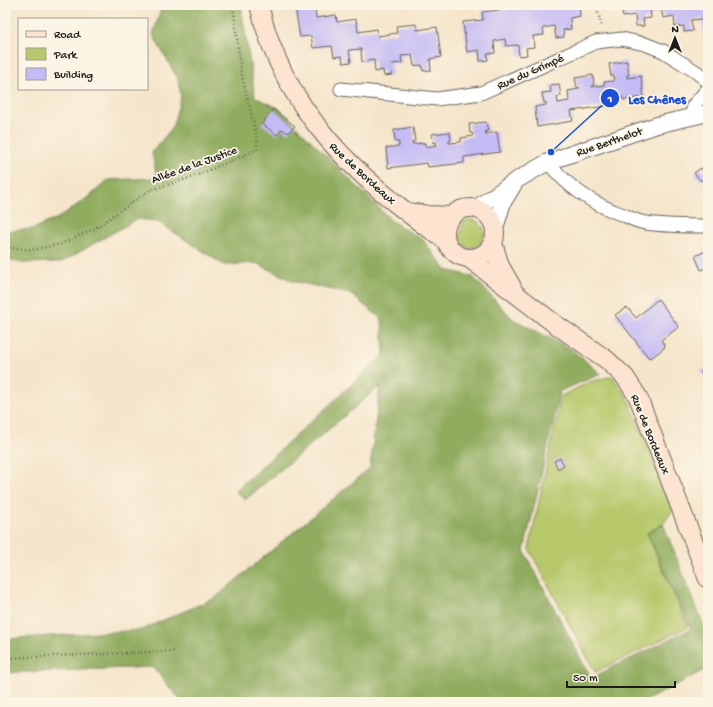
<svg xmlns="http://www.w3.org/2000/svg" width="713" height="707" viewBox="0 0 713 707" font-family="'Gochi Hand',sans-serif">
	<style>
		.green { fill: #b6c86b; stroke: #697244 }
		.forest { fill: #90ac5f; stroke: #56643e }
		.building { fill: #c5bbf5 }
		.lines { fill: none; stroke-linecap: round; stroke-linejoin: round }
		.minor-casing { stroke: #686259; stroke-width: 15 }
		.tertiary-casing { stroke: #686259; stroke-width: 18 }
		.secondary-casing { stroke: #686259; stroke-width: 20 }
		.path { stroke: #686259; stroke-width: 2.5; stroke-dasharray: 1 3; stroke-linecap: butt }
		.minor { stroke: #fff; stroke-width: 13 }
		.tertiary { stroke: #fff; stroke-width: 16 }
		.secondary { stroke: #fde4d1; stroke-width: 18 }
		.labels { text-anchor: middle; stroke-width: 3.5; stroke-linejoin: round; paint-order: stroke }
		.street-label { font-size: 12px; fill: #1c1c1c; stroke: #fcf5e5 }
		.leader { fill: none; stroke: #1d4ed8; stroke-width: 1.5 }
		.callout-dot { fill: #1d4ed8; stroke: #fcf5e5; stroke-width: 1.5 }
		.mark-label { font-size: 12px; text-anchor: middle; font-weight: bold; fill: #fff }
		.callout-label { font-size: 13px; text-anchor: middle; font-weight: bold; fill: #1d4ed8; stroke: #fcf5e5; stroke-width: 3.5; stroke-linejoin: round; paint-order: stroke }
	</style>
	<rect width="100%" height="100%" fill="#fcf5e5"/>
	<filter id="ink" filterUnits="userSpaceOnUse"><feTurbulence type="fractalNoise" baseFrequency=".025" numOctaves="2"/><feDisplacementMap in="SourceGraphic" scale="8" xChannelSelector="R" yChannelSelector="G"/><feConvolveMatrix kernelMatrix="1 2 1 2 8 2 1 2 1" color-interpolation-filters="sRGB"/></filter>
	<filter id="wash" filterUnits="userSpaceOnUse"><feTurbulence type="fractalNoise" baseFrequency=".012" numOctaves="4" result="noise"/><feDisplacementMap in="SourceGraphic" scale="16" xChannelSelector="R" yChannelSelector="G"/><feGaussianBlur stdDeviation="0.9" result="paint"/><feColorMatrix in="noise" values="0 0 0 0 0 0 0 0 0 0 0 0 0 0 0 0 0 1.4 0 .05"/><feComposite in="paint" operator="in"/></filter>
	<g filter="url(#wash)">
		<rect width="100%" height="100%" fill="#f5e5ca"/>
		<g class="green">
			<path d="M468 220C498 220 481 263 459 241L463 222Z"/>
			<path d="M612 376 629 400 673 510 663 524 647 533 688 627 595 672 529 549 561 396 590 382Z"/>
		</g>
		<path class="forest" d="M162 5H241L255 97 278 108 392 221 423 240 446 270 472 276 513 319 571 349 601 374 560 391 524 551 591 678 691 629 647 533 663 524 708 636V668L643 702H182L153 667 5 673V639L141 630 215 598 370 468 380 386 245 500 235 491 384 355 382 319 350 294 293 281 256 263 224 265 157 221 137 219 62 262 22 263 5 259V231L33 229 58 218 90 196 108 180 157 178 152 152 172 128 181 97 178 79 153 35Z"/>
		<g id="blocks">
			<g class="building">
				<path d="M315 5 316 18 336 15 337 22 356 19 358 32 377 29 378 36 397 33 396 26 416 24 417 30 437 27 441 57 430 59 431 70 423 71 422 65 414 66 412 55 401 56 402 63 391 64 392 75 384 76 383 70 375 72 374 60 362 62 361 49 349 50 351 62 343 63 342 56 334 57 332 46 313 48 311 36 300 37 295 7Z"/>
				<path d="M539 5H579L580 16 570 18 571 29 563 30 564 37 556 38 554 26 543 28 544 35 533 36 534 47 526 48 527 55 519 56 518 45 506 46 505 39 494 41 495 53 487 54 488 60 480 61 479 50 467 52 463 22 483 20 482 12Z"/>
				<path d="M621 5H708V37H704L702 19 691 20 693 31 684 32V26L675 27 674 16 663 18 661 8 660 10H654L652 9V6L650 7 651 18 643 19 644 26H636L635 15 623 17Z"/>
				<path d="M627 61 629 75H627V78L641 76 644 97 623 100V97L606 100 607 106 571 111 573 121 537 127 535 107 546 105V102L544 103 542 93 551 92 550 85 559 84 561 96 557 97 558 103 569 101 568 91 579 89V87L577 88 575 78 593 75 594 85H592V87L604 85V82L614 81 613 75 611 76 609 64Z"/>
				<path d="M273 109 295 126 288 133 282 129 277 135 262 124Z"/>
				<path d="M486 122 488 131H485L486 134 497 132 500 152 464 157V163L428 167 427 163 388 168 386 148 399 146V142H395L394 130 413 127 415 141 412 142V144L425 143V147L437 145 436 142 433 143 432 134 450 132 451 140 449 141V143L461 142V138L473 136 472 133H470L469 124Z"/>
				<path d="M701 168 707 176 701 181 694 173Z"/>
				<path d="M708 250V267L701 270 695 256Z"/>
				<path d="M658 299 679 327 661 340 665 345 664 348 651 358 648 357 615 315 627 307 636 318Z"/>
				<path d="M706 369 708 373 702 375 701 371Z"/>
				<path d="M560 458 564 465 558 469 554 461Z"/>
				<path d="M708 698V702H698Z"/>
			</g>
		</g>
	</g>
	<g filter="url(#ink)">
		<use href="#blocks" fill-opacity="0" stroke="#686259" stroke-width="1"/>
		<g class="lines">
			<g class="minor-casing">
				<g id="minor">
					<path d="M341 89 437 99 481 93 596 42 622 39 645 44 663 51 695 71 708 81"/>
					<path d="M693 116V106L708 89"/>
					<path d="M548 162C569 189 594 205 626 216 632 219 639 222 646 223 667 226 687 226 708 226"/>
				</g>
			</g>
			<g class="tertiary-casing">
				<g id="tertiary">
					<path d="M475 209 515 181 548 162 657 125 708 113"/>
					<path d="M495 228 503 202 514 184"/>
				</g>
			</g>
			<g class="secondary-casing">
				<g id="secondary">
					<path d="M259 5C283 111 359 181 445 240"/>
					<circle cx="470" cy="233" r="25"/>
					<path d="M407 212 428 215 451 216"/>
					<path d="M493 243 500 266 512 287"/>
					<path d="M470 259 555 324 607 360 625 377 638 397 708 579"/>
				</g>
			</g>
			<g class="path">
				<path d="M596 5 602 28"/>
				<path d="M5 247 32 250 61 244 94 229 150 190 190 178 257 150V138L241 72 233 5"/>
				<path d="M5 658 174 651"/>
			</g>
			<use href="#minor" class="minor"/>
			<use href="#tertiary" class="tertiary"/>
			<use href="#secondary" class="secondary"/>
		</g>
	</g>
	<g class="labels">
		<g class="street-label">
			<text transform="translate(530 71) rotate(-24)" y="4">Rue du Grimpé</text>
			<text transform="translate(609 141) rotate(-19)" y="4">Rue Berthelot</text>
			<text transform="translate(194 164) rotate(-20)" y="4">Allée de la Justice</text>
			<text transform="translate(363 173) rotate(43)" y="4">Rue de Bordeaux</text>
			<text transform="translate(651 434) rotate(68)" y="4">Rue de Bordeaux</text>
		</g>
	</g>
	<path class="leader" d="M551 152L610 98"/>
	<g class="callout-dot">
		<circle cx="551" cy="152" r="4"/>
		<circle cx="610" cy="98" r="10"/>
	</g>
	<g class="mark-label">
		<text x="610" y="102">1</text>
	</g>
	<g class="callout-label">
		<text x="657" y="103">Les Chênes</text>
	</g>
	<rect width="713" height="707" fill="none" stroke="#fcf5e5" stroke-width="20"/>
	<rect x="18" y="18" width="130" height="72" fill="#fcf5e5" stroke="#a29e95"/>
	<rect x="26" y="31" width="20" height="6" fill="#fde4d1" stroke="#a29e95"/>
	<text x="54" y="38" font-size="12" fill="#1c1c1c">Road</text>
	<rect x="26" y="48" width="20" height="12" fill="#b6c86b" stroke="#a29e95"/>
	<text x="54" y="58" font-size="12" fill="#1c1c1c">Park</text>
	<rect x="26" y="68" width="20" height="12" fill="#c5bbf5" stroke="#a29e95"/>
	<text x="54" y="78" font-size="12" fill="#1c1c1c">Building</text>
	<g transform="translate(675 38)" stroke="#fcf5e5" stroke-width="3" paint-order="stroke">
	<path d="M0-3L7 15L0 10L-7 15Z" fill="#1c1c1c"/>
	<text y="-6" font-size="11" font-weight="bold" text-anchor="middle" fill="#1c1c1c">N</text>
	</g>
	<path d="M567 681v6h108v-6" fill="none" stroke="#1c1c1c" stroke-width="2"/>
	<text x="573" y="681" font-size="12" fill="#1c1c1c" stroke="#fcf5e5" stroke-width="3" paint-order="stroke">50 m</text>
</svg>
